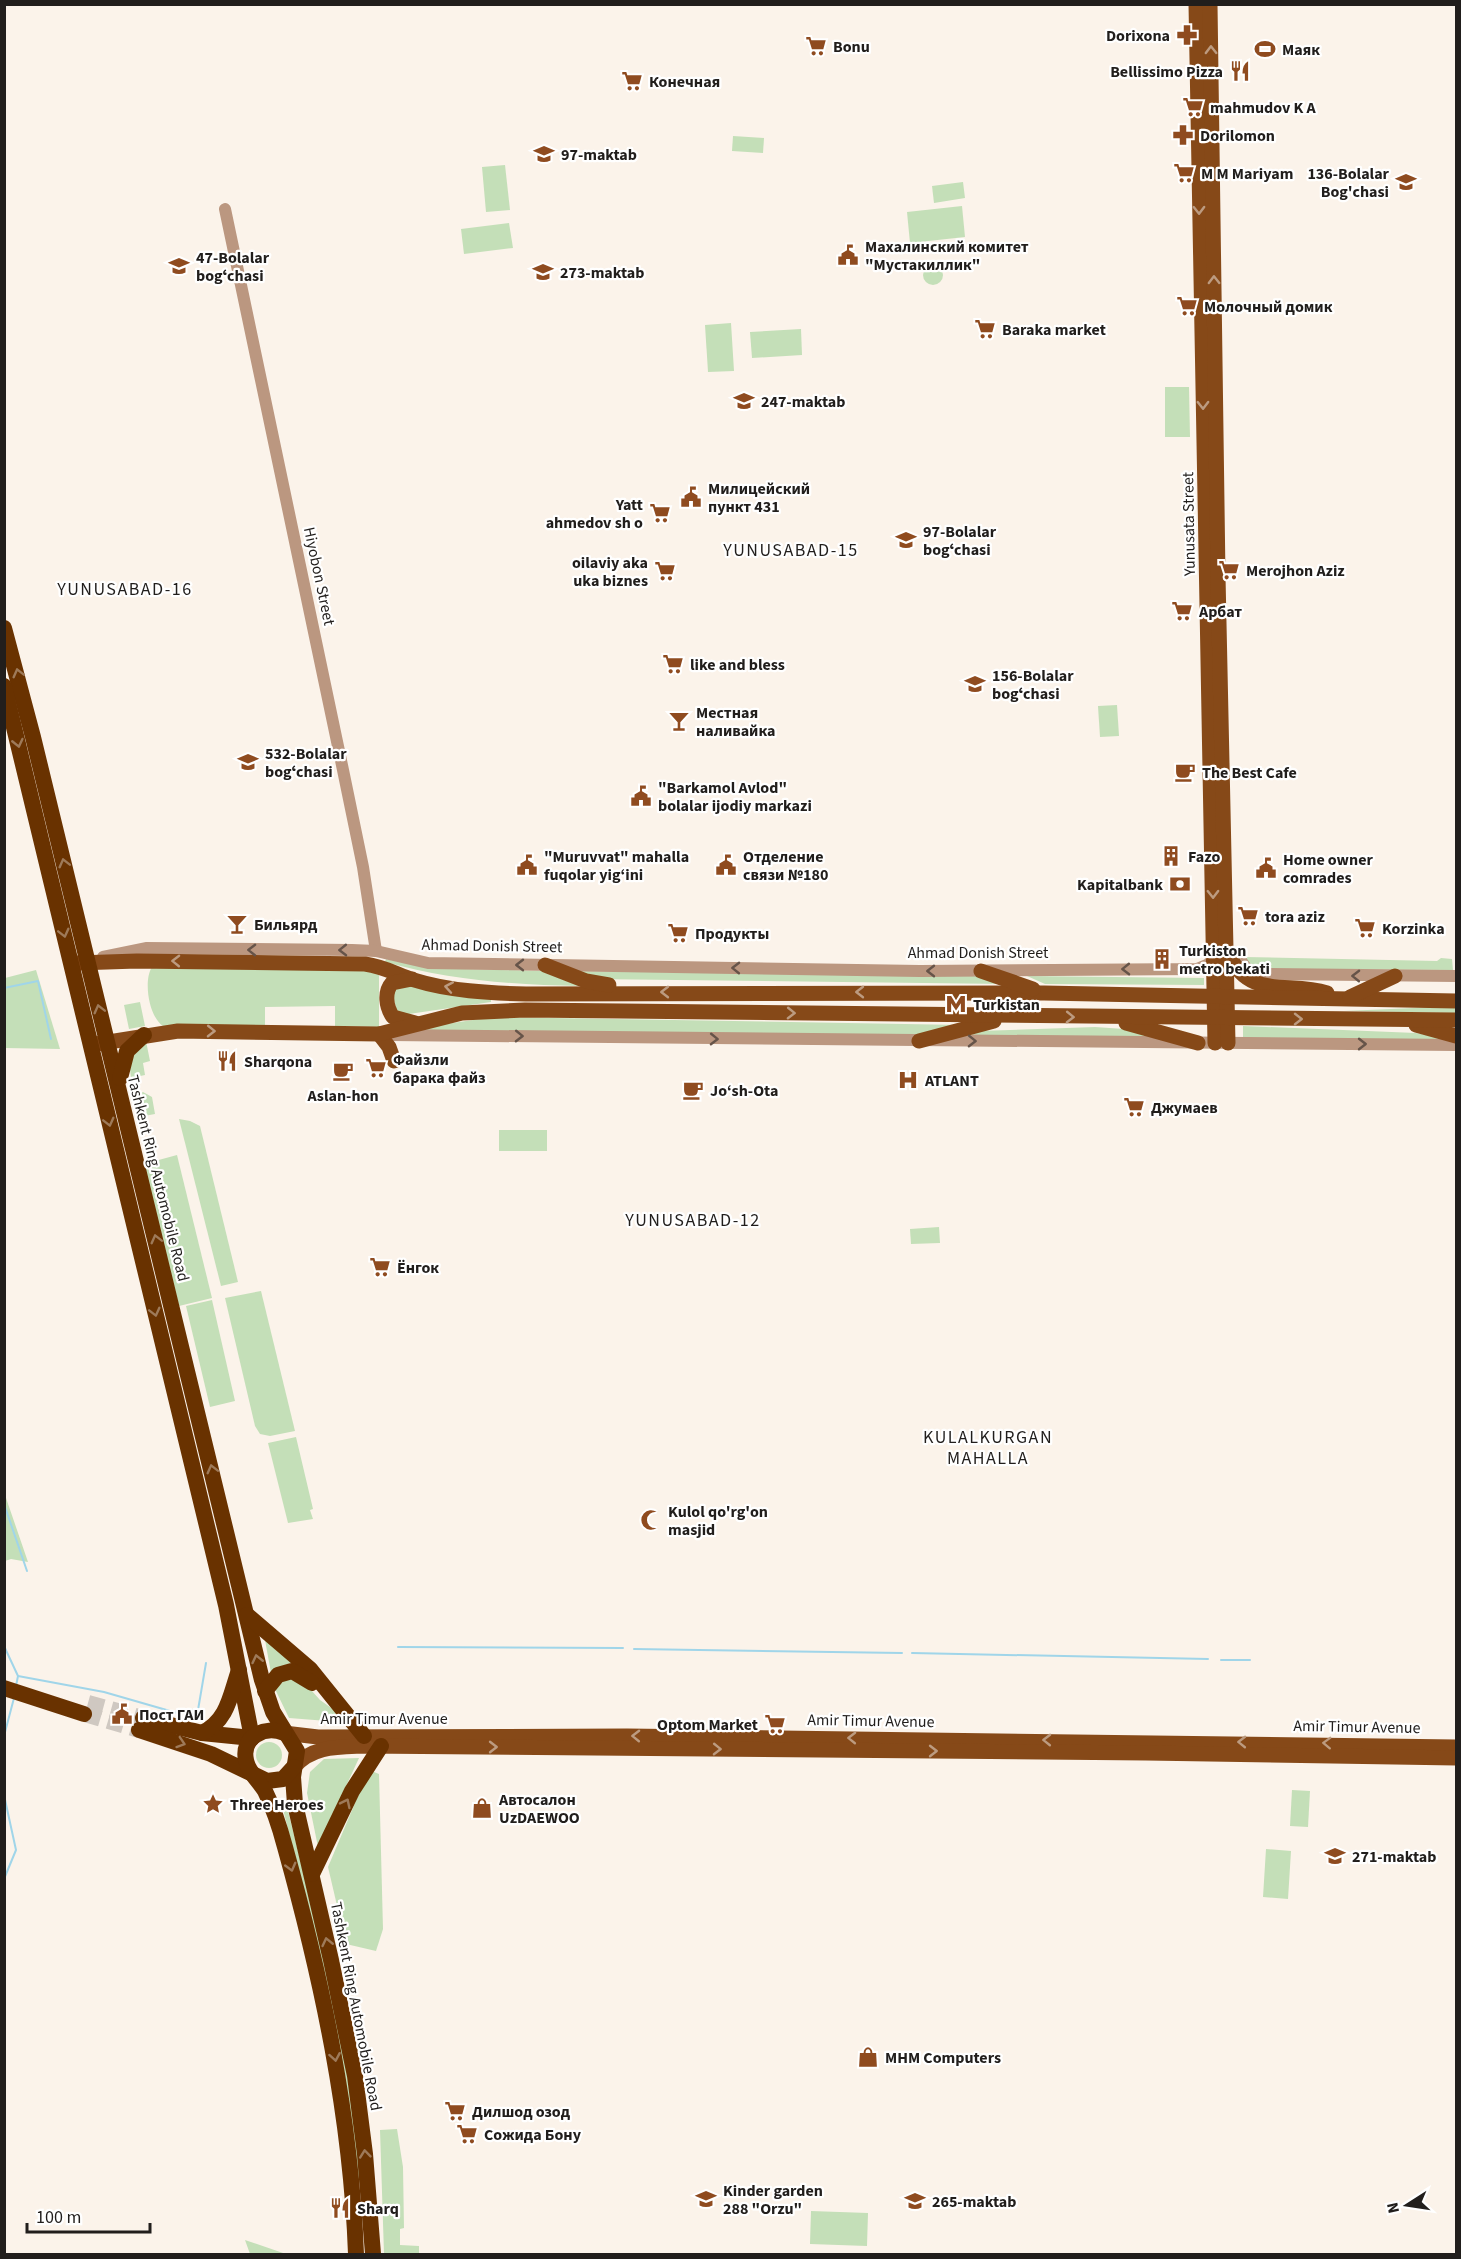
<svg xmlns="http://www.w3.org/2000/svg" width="1461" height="2259" viewBox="0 0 1461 2259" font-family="'Source Sans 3',sans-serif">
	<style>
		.green { fill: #c4dfb8 }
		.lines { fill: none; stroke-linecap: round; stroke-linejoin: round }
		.stream { stroke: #a0d5e9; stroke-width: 2 }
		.highway-tunnel { stroke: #cfc8c1; stroke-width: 16; stroke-dasharray: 16 8; stroke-linecap: butt }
		.minor { stroke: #bb9780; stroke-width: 12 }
		.major { stroke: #864918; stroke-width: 15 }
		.highway { stroke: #693200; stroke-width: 16 }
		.oneway { stroke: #bc9b80 }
		.oneway2 { stroke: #9e7a59 }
		.oneway3 { stroke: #665449 }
		.labels { text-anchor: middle; stroke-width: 4.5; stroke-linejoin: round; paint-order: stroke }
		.poi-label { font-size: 16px; font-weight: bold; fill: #211e1c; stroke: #fff; text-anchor: start }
		.street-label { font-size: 16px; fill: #211e1c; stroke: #fff }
		.neighbourhood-label { font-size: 18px; letter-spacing: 1.5px; fill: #211e1c; stroke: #fff }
	</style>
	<rect width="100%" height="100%" fill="#fbf3ea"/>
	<g class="green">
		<path d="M733 136 764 138 763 153 732 151Z"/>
		<path d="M505 165 510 210 486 212 482 167Z"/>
		<path d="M963 182 965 198 934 203 932 186Z"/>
		<path d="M962 206 965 237 910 243 907 212Z"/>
		<path d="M509 223 513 248 464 254 461 229Z"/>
		<circle cx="933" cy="275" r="10"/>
		<path d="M731 323 734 371 708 372 705 325Z"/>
		<path d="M801 329 802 355 752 358 750 332Z"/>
		<path d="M1165 387H1189L1190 437H1165Z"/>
		<path d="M1117 705 1119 736 1100 737 1098 706Z"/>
		<path d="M1244 957 1437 961 1441 958 1452 959 1453 970 1260 969 1252 966Z"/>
		<path d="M386 959 428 968 542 971 580 986C513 985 450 980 385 962Z"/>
		<path d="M152 967 379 971V1027L335 1026V1006L265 1007V1027L163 1026C149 1017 143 981 152 967Z"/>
		<path d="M36 970 60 1049 5 1048V978Z"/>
		<path d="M571 971 978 976 1004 984 589 979Z"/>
		<path d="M1027 976 1204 978V985L1045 984Z"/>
		<path d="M399 983 491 998V1002L402 1015 397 1013 392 990Z"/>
		<path d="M140 1002 145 1026 129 1029 124 1005Z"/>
		<path d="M1437 1007H1456V1013L1344 1011Z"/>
		<path d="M493 1017 962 1025 918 1037 420 1031 419 1028Z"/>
		<path d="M1243 1026 1416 1033 1453 1040 1243 1039Z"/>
		<path d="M1095 1027 1139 1030 1165 1038 947 1037 978 1031Z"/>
		<path d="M146 1041 150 1061 143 1063 145 1075 131 1078 129 1061Z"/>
		<path d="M143 1092 152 1097 155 1114 144 1116 140 1114 143 1105 134 1096Z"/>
		<path d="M179 1119 190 1121 200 1126 238 1282 221 1286Z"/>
		<rect x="499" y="1130" width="48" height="21"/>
		<path d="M177 1155 212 1298 179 1306 144 1164Z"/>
		<path d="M939 1227 940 1243 911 1244 910 1229Z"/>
		<path d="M261 1291 295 1431 270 1436 260 1434 255 1426 225 1298Z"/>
		<path d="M212 1300 235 1401 210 1407 186 1306Z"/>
		<path d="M296 1437 313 1509 310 1510 313 1519 288 1523 268 1443Z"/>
		<path d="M5 1495 28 1562 11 1559 5 1561Z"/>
		<path d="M265 1640 294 1661 271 1673Z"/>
		<path d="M287 1678 303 1681 320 1700 344 1717 340 1722 289 1718 275 1689Z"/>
		<circle cx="269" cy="1755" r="13"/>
		<path d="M359 1758 318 1847 307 1793 310 1772 324 1759Z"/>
		<path d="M369 1770 379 1774 383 1929 376 1951 346 1944 328 1867Z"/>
		<path d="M1292 1790 1310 1791 1308 1827 1290 1826Z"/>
		<path d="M285 1799 339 2015 362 2182 357 2183 321 1962 281 1801Z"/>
		<path d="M1266 1849 1291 1851 1288 1899 1263 1897Z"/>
		<path d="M397 2129 403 2167 404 2228 400 2229V2245L419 2246V2254H384L380 2130Z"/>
		<path d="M811 2211 868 2213 867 2246 810 2244Z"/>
		<path d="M245 2240 286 2254H250Z"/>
	</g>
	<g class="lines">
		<g class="stream">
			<path d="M4 988 38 981 51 1039"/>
			<path d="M4 1504 27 1571"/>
			<path d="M4 1646 18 1676 16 1686"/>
			<path d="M398 1647 623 1648"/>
			<path d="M634 1649 902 1653"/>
			<path d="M912 1653 1208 1659"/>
			<path d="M1221 1660H1250"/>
			<path d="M18 1676 104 1692 177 1713 198 1710 206 1663"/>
			<path d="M4 1736 14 1698"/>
			<path d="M4 1795 16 1850 4 1879"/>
		</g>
		<g class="highway-tunnel">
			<path d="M88 1703 143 1718"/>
			<path d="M85 1714 139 1730"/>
		</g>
		<g class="minor">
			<path d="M225 209 343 770 363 867 376 951"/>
			<path d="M103 957 147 948 352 950 376 951 428 963 920 971 1197 969 1209 964 1213 955"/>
			<path d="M1239 958 1247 969 1263 974 1456 976"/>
			<path d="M390 1035 1456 1045"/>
		</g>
		<g class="major">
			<path d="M1196 4 1215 1043"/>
			<path d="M1210 4 1218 576 1228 1043"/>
			<path d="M1229 954C1248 1000 1288 981 1327 993"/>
			<path d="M77 963 137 961 365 964C385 967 396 974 414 980 449 991 489 993 526 994L1044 993 1456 1001"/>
			<path d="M545 965 586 981 609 985"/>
			<path d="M981 971 1033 989"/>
			<path d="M412 979 392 983C384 992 386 1007 393 1017L415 1023"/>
			<path d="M1350 997 1395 976"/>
			<path d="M1126 1023 1198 1043"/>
			<path d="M1416 1025 1456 1036"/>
			<path d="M379 1034 389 1047 394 1061"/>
			<path d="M919 1041 994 1021"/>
			<path d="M96 1044 178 1031 379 1034 462 1013 525 1010 1456 1020"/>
			<path d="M284 1733 318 1737 627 1736 1456 1747"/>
			<path d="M294 1767C312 1746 337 1747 363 1746L1146 1753 1456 1758"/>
		</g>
		<g class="highway">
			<path d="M4 628 33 737 262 1680 273 1712 297 1751 293 1777 295 1804 331 1960 355 2076 365 2154 373 2254"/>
			<path d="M4 686 226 1605 252 1738"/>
			<path d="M120 1078 127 1051 144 1035"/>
			<path d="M247 1615 310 1669 364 1736"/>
			<path d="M4 1688 84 1714"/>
			<path d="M265 1691 278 1675 292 1671 312 1683"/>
			<path d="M143 1718 202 1733 252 1738"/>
			<path d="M139 1730 211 1754 267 1781 283 1779 294 1767"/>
			<path d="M202 1733C228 1720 230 1696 239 1670"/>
			<path d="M284 1733C265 1725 241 1737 246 1760 248 1772 259 1781 265 1791 274 1809 280 1828 285 1847 322 1980 351 2116 356 2254"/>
			<path d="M312 1874 352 1791 381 1746"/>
		</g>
	</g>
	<defs><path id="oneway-chevron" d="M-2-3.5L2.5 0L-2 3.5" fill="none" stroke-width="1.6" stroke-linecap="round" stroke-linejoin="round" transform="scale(1.5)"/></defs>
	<g class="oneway">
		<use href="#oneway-chevron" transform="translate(1211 50) rotate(-91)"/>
		<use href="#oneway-chevron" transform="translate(1199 210) rotate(89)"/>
		<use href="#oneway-chevron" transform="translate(1214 280) rotate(-91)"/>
		<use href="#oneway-chevron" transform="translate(1203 405) rotate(89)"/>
		<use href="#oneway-chevron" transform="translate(1213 894) rotate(89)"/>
		<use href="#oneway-chevron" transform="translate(176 961) rotate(-179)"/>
		<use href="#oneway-chevron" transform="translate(449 987) rotate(-170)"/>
		<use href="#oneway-chevron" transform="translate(665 992) rotate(-180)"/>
		<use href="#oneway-chevron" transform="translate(860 992) rotate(-180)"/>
		<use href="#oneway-chevron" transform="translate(791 1013) rotate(1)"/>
		<use href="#oneway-chevron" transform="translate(1070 1017) rotate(1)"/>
		<use href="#oneway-chevron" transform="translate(1298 1019)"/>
		<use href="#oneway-chevron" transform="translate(211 1031) rotate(1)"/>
		<use href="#oneway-chevron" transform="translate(636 1736) rotate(-179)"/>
		<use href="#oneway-chevron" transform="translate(852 1738) rotate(-179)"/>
		<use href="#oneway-chevron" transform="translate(1047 1740) rotate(-179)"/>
		<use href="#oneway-chevron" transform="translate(1242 1742) rotate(-179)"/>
		<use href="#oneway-chevron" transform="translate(1327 1743) rotate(-178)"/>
		<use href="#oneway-chevron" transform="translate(493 1747)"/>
		<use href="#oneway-chevron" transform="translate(717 1749) rotate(1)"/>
		<use href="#oneway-chevron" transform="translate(933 1751)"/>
	</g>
	<g class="oneway2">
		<use href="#oneway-chevron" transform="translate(18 673) rotate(-104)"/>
		<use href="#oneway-chevron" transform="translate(18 743) rotate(77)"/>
		<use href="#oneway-chevron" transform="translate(64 863) rotate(-104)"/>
		<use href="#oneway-chevron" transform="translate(64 933) rotate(76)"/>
		<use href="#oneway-chevron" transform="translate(99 1009) rotate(-104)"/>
		<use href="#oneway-chevron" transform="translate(109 1122) rotate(76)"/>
		<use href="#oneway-chevron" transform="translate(156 1239) rotate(-104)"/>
		<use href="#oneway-chevron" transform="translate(155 1312) rotate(76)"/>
		<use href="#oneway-chevron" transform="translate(212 1469) rotate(-104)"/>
		<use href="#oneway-chevron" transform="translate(257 1659) rotate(-103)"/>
		<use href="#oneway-chevron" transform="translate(181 1743) rotate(18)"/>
		<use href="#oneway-chevron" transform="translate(346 1803) rotate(-64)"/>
		<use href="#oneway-chevron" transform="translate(291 1867) rotate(75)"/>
		<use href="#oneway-chevron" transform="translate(327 1942) rotate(-103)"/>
		<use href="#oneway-chevron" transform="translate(335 2057) rotate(80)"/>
		<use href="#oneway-chevron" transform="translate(365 2154) rotate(-96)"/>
	</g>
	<g class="oneway3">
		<use href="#oneway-chevron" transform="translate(252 950) rotate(-179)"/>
		<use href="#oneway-chevron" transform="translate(343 950) rotate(179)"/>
		<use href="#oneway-chevron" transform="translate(520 965) rotate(-180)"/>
		<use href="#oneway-chevron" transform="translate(736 968) rotate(-179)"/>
		<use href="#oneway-chevron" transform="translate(1126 969) rotate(179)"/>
		<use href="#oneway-chevron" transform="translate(931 971) rotate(-180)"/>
		<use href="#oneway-chevron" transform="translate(1356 976) rotate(-179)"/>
		<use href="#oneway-chevron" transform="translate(519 1036) rotate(1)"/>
		<use href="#oneway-chevron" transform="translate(714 1039) rotate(1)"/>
		<use href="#oneway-chevron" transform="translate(972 1041) rotate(1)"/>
		<use href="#oneway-chevron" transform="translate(1362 1044)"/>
	</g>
	<defs>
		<g id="pharmacy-bare" transform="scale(1.62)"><path d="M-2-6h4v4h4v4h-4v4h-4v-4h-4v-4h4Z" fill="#8f4b1f" stroke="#fff" stroke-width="2.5" paint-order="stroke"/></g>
		<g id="supermarket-bare" transform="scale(1.62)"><path d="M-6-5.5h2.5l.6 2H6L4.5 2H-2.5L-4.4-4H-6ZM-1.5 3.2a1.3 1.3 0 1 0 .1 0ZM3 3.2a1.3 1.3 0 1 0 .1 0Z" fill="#8f4b1f" stroke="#fff" stroke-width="2.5" paint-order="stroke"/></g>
		<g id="stadium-bare" transform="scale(1.62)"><path d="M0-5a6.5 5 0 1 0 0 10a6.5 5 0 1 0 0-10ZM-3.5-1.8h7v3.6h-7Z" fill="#8f4b1f" stroke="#fff" stroke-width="2.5" paint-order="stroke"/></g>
		<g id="restaurant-bare" transform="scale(1.62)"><path d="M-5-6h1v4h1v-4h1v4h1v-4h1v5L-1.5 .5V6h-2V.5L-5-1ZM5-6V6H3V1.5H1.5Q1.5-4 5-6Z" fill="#8f4b1f" stroke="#fff" stroke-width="2.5" paint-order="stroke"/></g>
		<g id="school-bare" transform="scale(1.62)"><path d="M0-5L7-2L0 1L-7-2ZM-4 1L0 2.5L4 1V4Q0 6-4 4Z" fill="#8f4b1f" stroke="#fff" stroke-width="2.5" paint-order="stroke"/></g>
		<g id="civic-bare" transform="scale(1.62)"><path d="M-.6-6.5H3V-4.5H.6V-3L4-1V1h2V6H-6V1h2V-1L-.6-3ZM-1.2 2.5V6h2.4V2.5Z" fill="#8f4b1f" stroke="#fff" stroke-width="2.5" paint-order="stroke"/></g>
		<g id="bar-bare" transform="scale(1.62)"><path d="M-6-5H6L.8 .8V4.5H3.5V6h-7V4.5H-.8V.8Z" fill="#8f4b1f" stroke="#fff" stroke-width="2.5" paint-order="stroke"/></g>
		<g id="cafe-bare" transform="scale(1.62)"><path d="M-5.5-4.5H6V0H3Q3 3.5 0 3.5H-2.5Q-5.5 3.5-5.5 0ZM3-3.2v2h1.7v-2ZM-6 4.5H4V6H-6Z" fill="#8f4b1f" stroke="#fff" stroke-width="2.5" paint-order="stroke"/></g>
		<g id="building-bare" transform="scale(1.62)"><path d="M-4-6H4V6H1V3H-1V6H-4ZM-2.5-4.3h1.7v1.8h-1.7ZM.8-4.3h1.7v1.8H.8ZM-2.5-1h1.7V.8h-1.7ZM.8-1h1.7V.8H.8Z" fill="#8f4b1f" stroke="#fff" stroke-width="2.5" paint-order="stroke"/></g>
		<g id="bank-bare" transform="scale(1.62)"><path d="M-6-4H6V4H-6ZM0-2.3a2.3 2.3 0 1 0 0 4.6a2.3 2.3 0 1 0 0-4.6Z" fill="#8f4b1f" stroke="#fff" stroke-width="2.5" paint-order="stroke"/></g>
		<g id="metro-bare" transform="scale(1.62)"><path d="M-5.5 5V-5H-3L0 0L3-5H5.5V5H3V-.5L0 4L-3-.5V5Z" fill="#8f4b1f" stroke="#fff" stroke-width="2.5" paint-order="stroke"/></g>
		<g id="hospital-bare" transform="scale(1.62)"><path d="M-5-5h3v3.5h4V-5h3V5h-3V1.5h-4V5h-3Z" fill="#8f4b1f" stroke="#fff" stroke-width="2.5" paint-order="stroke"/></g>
		<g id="mosque-bare" transform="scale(1.62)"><path d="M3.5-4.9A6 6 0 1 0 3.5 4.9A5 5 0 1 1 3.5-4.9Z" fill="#8f4b1f" stroke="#fff" stroke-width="2.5" paint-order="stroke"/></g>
		<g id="sight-bare" transform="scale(1.62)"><path d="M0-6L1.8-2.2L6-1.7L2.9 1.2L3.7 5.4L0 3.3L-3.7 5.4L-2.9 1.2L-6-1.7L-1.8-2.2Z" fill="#8f4b1f" stroke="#fff" stroke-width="2.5" paint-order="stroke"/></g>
		<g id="shop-bare" transform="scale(1.62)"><path d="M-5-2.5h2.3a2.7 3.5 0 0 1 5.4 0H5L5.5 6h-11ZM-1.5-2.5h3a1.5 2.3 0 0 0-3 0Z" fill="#8f4b1f" stroke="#fff" stroke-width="2.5" paint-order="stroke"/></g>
	</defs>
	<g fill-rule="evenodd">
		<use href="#pharmacy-bare" x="1187" y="35"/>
		<use href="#supermarket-bare" x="816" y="46"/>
		<use href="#stadium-bare" x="1265" y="49"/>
		<use href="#restaurant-bare" x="1240" y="71"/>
		<use href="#supermarket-bare" x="632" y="81"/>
		<use href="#supermarket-bare" x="1193" y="107"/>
		<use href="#pharmacy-bare" x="1183" y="135"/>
		<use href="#school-bare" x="544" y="154"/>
		<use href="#supermarket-bare" x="1184" y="173"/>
		<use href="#school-bare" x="1406" y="182"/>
		<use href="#civic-bare" x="848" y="255"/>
		<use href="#school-bare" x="179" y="266"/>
		<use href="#school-bare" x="543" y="272"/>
		<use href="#supermarket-bare" x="1187" y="306"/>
		<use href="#supermarket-bare" x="985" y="329"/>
		<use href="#school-bare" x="744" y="401"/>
		<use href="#civic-bare" x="691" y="497"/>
		<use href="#supermarket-bare" x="660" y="513"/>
		<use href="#school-bare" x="906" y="540"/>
		<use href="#supermarket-bare" x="1229" y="570"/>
		<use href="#supermarket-bare" x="665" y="571"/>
		<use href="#supermarket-bare" x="1182" y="611"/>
		<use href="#supermarket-bare" x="673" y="664"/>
		<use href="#school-bare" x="975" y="684"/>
		<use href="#bar-bare" x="679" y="721"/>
		<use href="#school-bare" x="248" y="762"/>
		<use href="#cafe-bare" x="1185" y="772"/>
		<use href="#civic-bare" x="641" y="796"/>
		<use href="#building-bare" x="1171" y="856"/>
		<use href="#civic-bare" x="527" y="865"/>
		<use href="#civic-bare" x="726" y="865"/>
		<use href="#civic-bare" x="1266" y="868"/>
		<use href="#bank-bare" x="1180" y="884"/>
		<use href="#supermarket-bare" x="1248" y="916"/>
		<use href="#bar-bare" x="237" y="924"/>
		<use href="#supermarket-bare" x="1365" y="928"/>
		<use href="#supermarket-bare" x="678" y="933"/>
		<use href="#building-bare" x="1162" y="959"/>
		<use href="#metro-bare" x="956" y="1004"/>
		<use href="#restaurant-bare" x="227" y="1061"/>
		<use href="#supermarket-bare" x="376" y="1068"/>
		<use href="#cafe-bare" x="343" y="1071"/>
		<use href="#hospital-bare" x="908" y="1080"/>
		<use href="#cafe-bare" x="693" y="1090"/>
		<use href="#supermarket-bare" x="1134" y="1107"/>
		<use href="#supermarket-bare" x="380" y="1267"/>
		<use href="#mosque-bare" x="651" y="1520"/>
		<use href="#civic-bare" x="122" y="1714"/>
		<use href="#supermarket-bare" x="775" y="1724"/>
		<use href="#sight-bare" x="213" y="1804"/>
		<use href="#shop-bare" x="482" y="1808"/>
		<use href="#school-bare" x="1335" y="1856"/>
		<use href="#shop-bare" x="868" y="2057"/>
		<use href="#supermarket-bare" x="455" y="2111"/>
		<use href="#supermarket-bare" x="467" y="2134"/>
		<use href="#school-bare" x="706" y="2199"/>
		<use href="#school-bare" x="915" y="2201"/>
		<use href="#restaurant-bare" x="340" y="2208"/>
	</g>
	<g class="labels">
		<g class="poi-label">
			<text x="1170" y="41" text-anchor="end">Dorixona</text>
			<text x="833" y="52">Bonu</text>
			<text x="1282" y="55">Маяк</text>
			<text x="1223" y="77" text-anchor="end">Bellissimo Pizza</text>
			<text x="649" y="87">Конечная</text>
			<text x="1210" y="113">mahmudov K A</text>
			<text x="1200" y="141">Dorilomon</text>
			<text x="561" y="160">97-maktab</text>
			<text x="1201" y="179">M M Mariyam</text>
			<text x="1389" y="179" text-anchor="end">136-Bolalar<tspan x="1389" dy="18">Bog'chasi</tspan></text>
			<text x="865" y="252">Махалинский комитет<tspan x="865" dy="18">"Мустакиллик"</tspan></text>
			<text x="196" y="263">47-Bolalar<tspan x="196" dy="18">bogʻchasi</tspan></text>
			<text x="560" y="278">273-maktab</text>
			<text x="1204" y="312">Молочный домик</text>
			<text x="1002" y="335">Baraka market</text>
			<text x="761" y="407">247-maktab</text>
			<text x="708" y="494">Милицейский<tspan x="708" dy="18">пункт 431</tspan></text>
			<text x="643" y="510" text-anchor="end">Yatt<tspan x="643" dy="18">ahmedov sh o</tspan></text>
			<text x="923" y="537">97-Bolalar<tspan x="923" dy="18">bogʻchasi</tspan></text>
			<text x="648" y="568" text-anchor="end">oilaviy aka<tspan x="648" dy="18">uka biznes</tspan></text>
			<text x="1246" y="576">Merojhon Aziz</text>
			<text x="1199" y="617">Арбат</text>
			<text x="690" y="670">like and bless</text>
			<text x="992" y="681">156-Bolalar<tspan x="992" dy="18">bogʻchasi</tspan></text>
			<text x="696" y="718">Местная<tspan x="696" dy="18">наливайка</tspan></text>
			<text x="265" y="759">532-Bolalar<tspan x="265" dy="18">bogʻchasi</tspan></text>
			<text x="1202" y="778">The Best Cafe</text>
			<text x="658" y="793">"Barkamol Avlod"<tspan x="658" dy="18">bolalar ijodiy markazi</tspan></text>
			<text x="544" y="862">"Muruvvat" mahalla<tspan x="544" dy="18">fuqolar yig‘ini</tspan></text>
			<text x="743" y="862">Отделение<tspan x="743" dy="18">связи №180</tspan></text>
			<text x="1188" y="862">Fazo</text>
			<text x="1283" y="865">Home owner<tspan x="1283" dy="18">comrades</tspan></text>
			<text x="1163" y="890" text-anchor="end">Kapitalbank</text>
			<text x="1265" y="922">tora aziz</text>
			<text x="254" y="930">Бильярд</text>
			<text x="1382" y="934">Korzinka</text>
			<text x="695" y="939">Продукты</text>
			<text x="1179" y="956">Turkiston<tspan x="1179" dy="18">metro bekati</tspan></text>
			<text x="973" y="1010">Turkistan</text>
			<text x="393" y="1065">Файзли<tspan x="393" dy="18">барака файз</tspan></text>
			<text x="244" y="1067">Sharqona</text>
			<text x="925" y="1086">ATLANT</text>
			<text x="710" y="1096">Jo‘sh-Ota</text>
			<text x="343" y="1101" text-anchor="middle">Aslan-hon</text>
			<text x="1151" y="1113">Джумаев</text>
			<text x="397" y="1273">Ёнгок</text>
			<text x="668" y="1517">Kulol qo'rg'on<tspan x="668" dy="18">masjid</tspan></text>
			<text x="139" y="1720">Пост ГАИ</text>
			<text x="758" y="1730" text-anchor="end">Optom Market</text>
			<text x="499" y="1805">Автосалон<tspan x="499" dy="18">UzDAEWOO</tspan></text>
			<text x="230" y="1810">Three Heroes</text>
			<text x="1352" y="1862">271-maktab</text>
			<text x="885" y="2063">MHM Computers</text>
			<text x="472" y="2117">Дилшод озод</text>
			<text x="484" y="2140">Сожида Бону</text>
			<text x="723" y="2196">Kinder garden<tspan x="723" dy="18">288 "Orzu"</tspan></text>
			<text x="932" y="2207">265-maktab</text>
			<text x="357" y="2214">Sharq</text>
		</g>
		<g class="street-label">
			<text transform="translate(1188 524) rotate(-91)" y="6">Yunusata Street</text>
			<text transform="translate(320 576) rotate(78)" y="6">Hiyobon Street</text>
			<text transform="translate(492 945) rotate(1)" y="6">Ahmad Donish Street</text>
			<text x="978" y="958">Ahmad Donish Street</text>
			<text transform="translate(159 1178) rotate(76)" y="6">Tashkent Ring Automobile Road</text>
			<text x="384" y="1724">Amir Timur Avenue</text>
			<text transform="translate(871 1720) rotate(1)" y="6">Amir Timur Avenue</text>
			<text transform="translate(1357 1726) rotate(1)" y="6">Amir Timur Avenue</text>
			<text transform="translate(357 2006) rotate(79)" y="6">Tashkent Ring Automobile Road</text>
		</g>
		<g class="neighbourhood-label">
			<text x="791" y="556">YUNUSABAD-15</text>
			<text x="125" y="595">YUNUSABAD-16</text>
			<text x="693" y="1226">YUNUSABAD-12</text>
			<text x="988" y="1443">KULALKURGAN<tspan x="988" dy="21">MAHALLA</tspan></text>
		</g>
	</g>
	<rect width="1461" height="2259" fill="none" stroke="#211e1c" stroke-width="12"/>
	<g transform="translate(1407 2205) rotate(258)" stroke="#ffffff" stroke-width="4.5" paint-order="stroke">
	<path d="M0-4.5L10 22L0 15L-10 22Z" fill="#211e1c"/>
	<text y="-9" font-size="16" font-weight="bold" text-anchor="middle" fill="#211e1c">N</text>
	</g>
	<path d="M27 2223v9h123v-9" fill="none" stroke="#211e1c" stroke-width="3"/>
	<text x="36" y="2223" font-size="18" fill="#211e1c" stroke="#ffffff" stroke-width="4.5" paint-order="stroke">100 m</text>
</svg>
